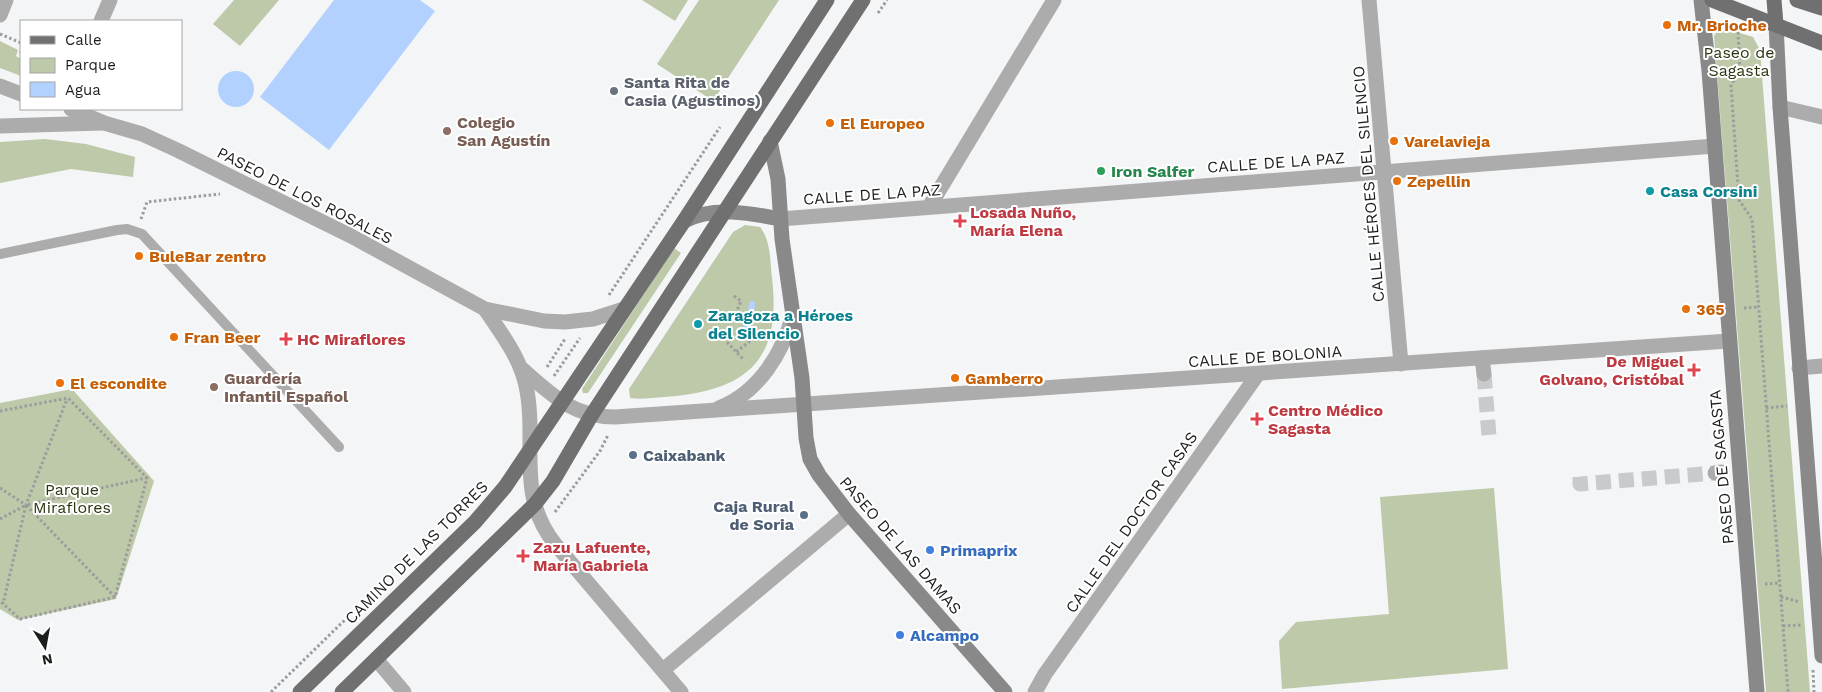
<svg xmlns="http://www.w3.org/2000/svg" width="1822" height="692" viewBox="0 0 1822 692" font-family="'Work Sans',sans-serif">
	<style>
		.green { fill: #bdc9a8 }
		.water { fill: #b3d1fe }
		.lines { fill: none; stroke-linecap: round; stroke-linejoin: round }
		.stream { stroke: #b3d1fe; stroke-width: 6 }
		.street-tunnel { stroke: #c8cacb; stroke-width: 15; stroke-dasharray: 15 8; stroke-linecap: butt }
		.path { stroke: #9b9c9d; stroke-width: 3; stroke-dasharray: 2.5 2.5; stroke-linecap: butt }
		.lane { stroke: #adacac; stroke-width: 10 }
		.street { stroke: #adacac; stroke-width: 15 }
		.secondary { stroke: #8a8989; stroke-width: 15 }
		.primary { stroke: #717070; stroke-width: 15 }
		.food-dot { fill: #e8710a; stroke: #fff; stroke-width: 2 }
		.worship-dot { fill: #6b7280; stroke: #fff; stroke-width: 2 }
		.education-dot { fill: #8d6e63; stroke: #fff; stroke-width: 2 }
		.leisure-dot { fill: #2e9e5b; stroke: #fff; stroke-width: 2 }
		.culture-dot { fill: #0f9aa8; stroke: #fff; stroke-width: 2 }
		.health-dot { fill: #e0444e; stroke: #fff; stroke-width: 2 }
		.service-dot { fill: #5c6f8a; stroke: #fff; stroke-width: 2 }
		.shop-dot { fill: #3f7fe0; stroke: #fff; stroke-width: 2 }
		.labels { text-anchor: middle; stroke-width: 4; stroke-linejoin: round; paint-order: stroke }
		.food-label { font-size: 16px; font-weight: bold; fill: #c56008; stroke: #fff; text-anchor: start }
		.park-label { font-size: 16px; fill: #2b3610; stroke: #fff }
		.worship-label { font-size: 16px; font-weight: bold; fill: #5b616d; stroke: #fff; text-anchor: start }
		.education-label { font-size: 16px; font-weight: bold; fill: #785e54; stroke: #fff; text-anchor: start }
		.street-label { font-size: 16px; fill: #1c1d1d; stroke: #fff }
		.leisure-label { font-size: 16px; font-weight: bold; fill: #27864d; stroke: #fff; text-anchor: start }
		.culture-label { font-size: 16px; font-weight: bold; fill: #0d838f; stroke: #fff; text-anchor: start }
		.health-label { font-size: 16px; font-weight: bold; fill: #be3a42; stroke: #fff; text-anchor: start }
		.service-label { font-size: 16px; font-weight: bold; fill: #4e5e75; stroke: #fff; text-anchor: start }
		.shop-label { font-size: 16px; font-weight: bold; fill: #366cbe; stroke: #fff; text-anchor: start }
	</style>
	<rect width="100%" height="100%" fill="#f3f5f7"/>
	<g class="green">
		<path d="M234 0H279L240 46 213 24Z"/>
		<path d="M642 0H688L675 21Z"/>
		<path d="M699 0H779L713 101 657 64Z"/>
		<path d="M1720 27 1753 37 1760 50 1810 692H1766L1714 36Z"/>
		<path d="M0 41 18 50 16 56 21 59V76L0 68Z"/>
		<path d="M45 139 86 144 135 157 133 177 71 169 0 183V142Z"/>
		<path d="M745 225 760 227C771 241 770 261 772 278 781 354 753 388 676 396 661 397 644 400 630 398L629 389 733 232Z"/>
		<path d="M674 248 681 253 588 393H583L582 389Z"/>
		<path d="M72 389 154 481 116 599 18 620 0 609V403Z"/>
		<path d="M1494 488 1508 669 1282 689 1279 641 1296 622 1389 614 1380 497Z"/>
	</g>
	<g class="water">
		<path d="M334 0H420L435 11 329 150 260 97Z"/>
		<circle cx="236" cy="89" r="18"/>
	</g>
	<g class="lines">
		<path class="stream" d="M740 338 750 320 752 304"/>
		<g class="street-tunnel">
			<path d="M1484 374 1489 436"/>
			<path d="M1580 477V484L1715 473"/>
		</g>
		<g class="path">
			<path d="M878 13 887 0"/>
			<path d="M1738 32 1740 69 1731 86 1739 200 1752 219 1788 692"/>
			<path d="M0 34 21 43"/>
			<path d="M21 51V53"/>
			<path d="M1725 70H1761"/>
			<path d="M141 219 147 202 220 194"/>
			<path d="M609 295 720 127"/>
			<path d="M734 296 741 301 738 308 740 316 753 329 749 342 736 352"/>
			<path d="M1744 308 1759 307"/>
			<path d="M720 335 744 360"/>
			<path d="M547 367 565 339"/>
			<path d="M554 376 580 338"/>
			<path d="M1766 408 1787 406"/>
			<path d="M0 411 68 398 147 478 115 597 20 619 0 601"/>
			<path d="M0 488 26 505 67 399"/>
			<path d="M555 512 600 451 608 435"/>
			<path d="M0 519 26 505 3 604"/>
			<path d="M1765 584 1780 583"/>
			<path d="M115 597 26 505 146 478"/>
			<path d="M1781 597 1800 602"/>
			<path d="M1783 626 1802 625"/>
			<path d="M1813 670 1814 692"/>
			<path d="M271 692 350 615"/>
		</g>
		<path class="lane" d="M0 254 117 230 127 229 142 234 339 447"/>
		<g class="street">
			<path d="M1369 0 1401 364"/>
			<path d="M0 15 6 0"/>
			<path d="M101 21 110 0"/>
			<path d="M0 86 21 94"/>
			<path d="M1780 107 1822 117"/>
			<path d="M71 109 104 123 142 134 177 150 351 236 485 309 544 321 565 322 593 319 624 309"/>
			<path d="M0 126 103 123"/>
			<path d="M929 207 1054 0"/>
			<path d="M780 219 1715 146"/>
			<path d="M485 309C501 333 520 357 526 386 538 441 515 494 555 544L681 692"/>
			<path d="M1482 358 1484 374"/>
			<path d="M1799 368 1822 366"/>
			<path d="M522 369C553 396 573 417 615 417L1729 341"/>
			<path d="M719 408C759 392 783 353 793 314"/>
			<path d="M1715 473 1721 472"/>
			<path d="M376 659 404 692"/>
			<path d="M663 670 849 514"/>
			<path d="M1035 692 1045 674 1258 374"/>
		</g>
		<g class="secondary">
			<path d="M1701 0 1709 71 1757 692"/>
			<path d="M1776 24 1780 107 1822 656"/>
			<path d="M770 141 778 179 782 239 802 378 806 438 810 459 819 475 849 514 1005 692"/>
			<path d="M684 221C713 206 750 213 780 219"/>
		</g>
		<g class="primary">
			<path d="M1712 0 1822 43"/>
			<path d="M1774 0 1776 24"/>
			<path d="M1797 0 1822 8"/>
			<path d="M300 692 475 522 505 487 684 221 827 0"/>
			<path d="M342 692 535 504 553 481 591 416 863 0"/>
		</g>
	</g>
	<g class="food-dot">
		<circle cx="1667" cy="25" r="5"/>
		<circle cx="830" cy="123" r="5"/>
		<circle cx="1394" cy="141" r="5"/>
		<circle cx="1397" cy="181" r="5"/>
		<circle cx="139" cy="256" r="5"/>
		<circle cx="1686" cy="309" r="5"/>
		<circle cx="174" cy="337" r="5"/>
		<circle cx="955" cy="378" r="5"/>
		<circle cx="60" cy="383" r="5"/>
	</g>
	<circle class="worship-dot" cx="614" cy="91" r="5"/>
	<g class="education-dot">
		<circle cx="447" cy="131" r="5"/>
		<circle cx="214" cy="387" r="5"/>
	</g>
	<circle class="leisure-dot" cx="1101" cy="171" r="5"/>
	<g class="culture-dot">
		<circle cx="1650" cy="191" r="5"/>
		<circle cx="698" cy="324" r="5"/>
	</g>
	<g class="health-dot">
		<path d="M957.5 213.5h5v5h5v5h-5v5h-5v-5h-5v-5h5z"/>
		<path d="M283.5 331.5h5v5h5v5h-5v5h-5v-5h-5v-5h5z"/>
		<path d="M1691.5 362.5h5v5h5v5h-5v5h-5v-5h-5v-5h5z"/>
		<path d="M1254.5 411.5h5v5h5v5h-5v5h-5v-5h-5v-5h5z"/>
		<path d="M520.5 548.5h5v5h5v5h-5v5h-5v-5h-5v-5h5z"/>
	</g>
	<g class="service-dot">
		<circle cx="633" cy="455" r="5"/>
		<circle cx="804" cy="515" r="5"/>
	</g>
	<g class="shop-dot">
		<circle cx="930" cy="550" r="5"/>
		<circle cx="900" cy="635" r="5"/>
	</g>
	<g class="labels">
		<g class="food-label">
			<text x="1677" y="31">Mr. Brioche</text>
			<text x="840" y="129">El Europeo</text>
			<text x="1404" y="147">Varelavieja</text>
			<text x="1407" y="187">Zepellin</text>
			<text x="149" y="262">BuleBar zentro</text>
			<text x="1696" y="315">365</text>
			<text x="184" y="343">Fran Beer</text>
			<text x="965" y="384">Gamberro</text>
			<text x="70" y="389">El escondite</text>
		</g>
		<g class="park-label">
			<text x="1739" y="58">Paseo de<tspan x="1739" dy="18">Sagasta</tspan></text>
			<text x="72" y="495">Parque<tspan x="72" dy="18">Miraflores</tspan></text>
		</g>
		<g class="worship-label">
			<text x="624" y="88">Santa Rita de<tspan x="624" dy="18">Casia (Agustinos)</tspan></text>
		</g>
		<g class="education-label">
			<text x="457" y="128">Colegio<tspan x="457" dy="18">San Agustín</tspan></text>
			<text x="224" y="384">Guardería<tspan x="224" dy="18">Infantil Español</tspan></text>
		</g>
		<g class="street-label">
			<text transform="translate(1276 162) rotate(-4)" y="6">CALLE DE LA PAZ</text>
			<text transform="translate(1368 184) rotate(-95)" y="6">CALLE HÉROES DEL SILENCIO</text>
			<text transform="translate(872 194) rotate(-4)" y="6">CALLE DE LA PAZ</text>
			<text transform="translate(305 195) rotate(27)" y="6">PASEO DE LOS ROSALES</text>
			<text transform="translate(1265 356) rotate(-4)" y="6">CALLE DE BOLONIA</text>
			<text transform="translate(1721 467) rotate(-95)" y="6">PASEO DE SAGASTA</text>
			<text transform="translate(1131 522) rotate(-55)" y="6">CALLE DEL DOCTOR CASAS</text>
			<text transform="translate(901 545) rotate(49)" y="6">PASEO DE LAS DAMAS</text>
			<text transform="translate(416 552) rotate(-45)" y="6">CAMINO DE LAS TORRES</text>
		</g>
		<g class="leisure-label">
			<text x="1111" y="177">Iron Salfer</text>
		</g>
		<g class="culture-label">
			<text x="1660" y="197">Casa Corsini</text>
			<text x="708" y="321">Zaragoza a Héroes<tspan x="708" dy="18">del Silencio</tspan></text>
		</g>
		<g class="health-label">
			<text x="970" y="218">Losada Nuño,<tspan x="970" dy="18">María Elena</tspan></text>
			<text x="297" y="345">HC Miraflores</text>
			<text x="1684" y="367" text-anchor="end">De Miguel<tspan x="1684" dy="18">Golvano, Cristóbal</tspan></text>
			<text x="1268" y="416">Centro Médico<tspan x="1268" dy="18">Sagasta</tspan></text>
			<text x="533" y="553">Zazu Lafuente,<tspan x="533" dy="18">María Gabriela</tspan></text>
		</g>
		<g class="service-label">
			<text x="643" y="461">Caixabank</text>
			<text x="794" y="512" text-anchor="end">Caja Rural<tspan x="794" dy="18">de Soria</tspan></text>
		</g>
		<g class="shop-label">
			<text x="940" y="556">Primaprix</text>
			<text x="910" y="641">Alcampo</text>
		</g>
	</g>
	<rect x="20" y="20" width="162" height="90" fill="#ffffff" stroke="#a4a5a5"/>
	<rect x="30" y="36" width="25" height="8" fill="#717070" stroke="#a4a5a5"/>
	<text x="65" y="45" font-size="15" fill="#1c1d1d">Calle</text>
	<rect x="30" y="58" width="25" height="15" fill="#bdc9a8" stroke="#a4a5a5"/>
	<text x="65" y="70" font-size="15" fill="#1c1d1d">Parque</text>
	<rect x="30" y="82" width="25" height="15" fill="#b3d1fe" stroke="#a4a5a5"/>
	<text x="65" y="95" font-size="15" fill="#1c1d1d">Agua</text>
	<g transform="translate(45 647) rotate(169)" stroke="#ffffff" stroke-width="4" paint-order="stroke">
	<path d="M0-4L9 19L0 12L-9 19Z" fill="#1c1d1d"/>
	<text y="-8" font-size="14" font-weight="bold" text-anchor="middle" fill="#1c1d1d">N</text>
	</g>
</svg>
